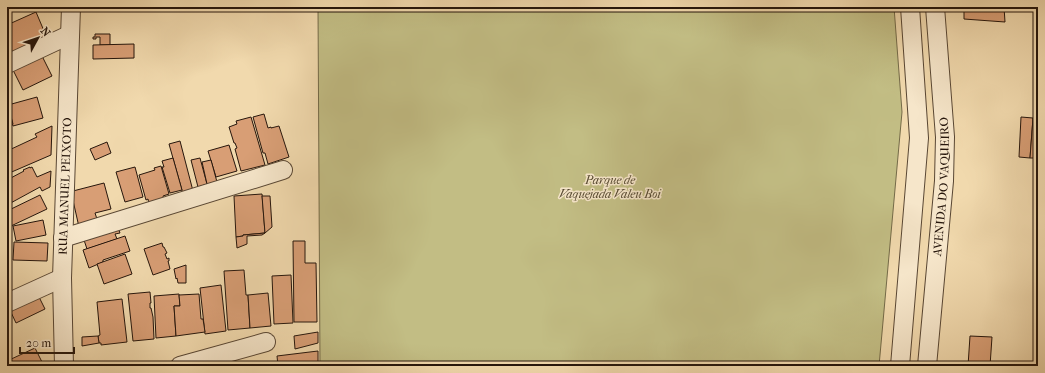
<svg xmlns="http://www.w3.org/2000/svg" width="1045" height="373" viewBox="0 0 1045 373" font-family="'IM FELL French Canon',serif">
	<style>
		.green { fill: #c2bd84; stroke: #746a48 }
		.building { fill: #d89e75; stroke: #26160c }
		.lines { fill: none; stroke-linecap: round; stroke-linejoin: round }
		.minor-casing { stroke: #594734; stroke-width: 20 }
		.minor { stroke: #f6e6ca; stroke-width: 18 }
		.labels { text-anchor: middle; stroke-width: 3; stroke-linejoin: round; paint-order: stroke }
		.park-label { font-size: 12px; font-style: italic; fill: #554830; stroke: #f6e6ca }
		.street-label { font-size: 12px; fill: #26160c; stroke: #f6e6ca }
	</style>
	<rect width="100%" height="100%" fill="#f1d9ad"/>
	<filter id="stains"><feTurbulence type="fractalNoise" baseFrequency=".005" numOctaves="4"/><feColorMatrix values="0 0 0 0 .2 0 0 0 0 .09 0 0 0 0 .02 0 0 0 .5 -.17"/></filter>
	<radialGradient id="worn" r=".72"><stop offset=".6" stop-color="#630" stop-opacity="0"/><stop offset="1" stop-color="#630" stop-opacity=".3"/></radialGradient>
	<path class="green" d="M318 7H894L902 112 879 366H320Z"/>
	<g class="building">
		<path d="M964 7H1004L1005 22 964 19Z"/>
		<path d="M1036 7H1038V22H1035Z"/>
		<path d="M36 12 47 38 7 55V25Z"/>
		<path d="M95 34H110V45H100V37H96V39H93V37H95Z"/>
		<path d="M134 44V58L93 59V45Z"/>
		<path d="M42 56 52 76 23 90 13 70Z"/>
		<path d="M37 97 43 118 13 126 8 105Z"/>
		<path d="M8 105 13 124 7 126V106Z"/>
		<path d="M264 114 268 128 271 127V128L279 126 289 157 268 164 265 153H263L253 117Z"/>
		<path d="M251 117 265 165 241 171 235 149 237 148 235 143H234L229 127 237 124 236 121Z"/>
		<path d="M1021 117 1033 118 1030 158 1019 157Z"/>
		<path d="M1033 118H1038V158H1030Z"/>
		<path d="M52 126 51 155 7 174V151L37 137 35 134Z"/>
		<path d="M180 141 193 191 183 194 169 144Z"/>
		<path d="M107 142 111 153 95 160 90 149Z"/>
		<path d="M229 145 237 171 216 177 208 151Z"/>
		<path d="M173 158 182 190 170 193 162 167H164L162 161Z"/>
		<path d="M200 158 207 184 198 187 191 160Z"/>
		<path d="M211 160 217 182 207 184 202 162Z"/>
		<path d="M161 166 169 194 163 196 164 200 149 204 148 199 146 200 139 175 155 170 154 168Z"/>
		<path d="M30 167V168L32 167 37 177 51 171 50 187 42 191 40 187 7 205V180L24 171 23 170Z"/>
		<path d="M135 167 143 197 125 202 116 172Z"/>
		<path d="M104 183 111 209 95 213 98 222 79 227 72 196 73 191Z"/>
		<path d="M262 194 265 233 243 235V236L236 237 234 196Z"/>
		<path d="M40 195 47 209 11 226 7 218V211Z"/>
		<path d="M262 196H270L272 227 265 233Z"/>
		<path d="M43 220 46 235 16 241 13 226Z"/>
		<path d="M118 228 120 233 115 234 117 239 87 249 84 240Z"/>
		<path d="M265 233 262 235 247 236V244L237 248 236 237 243 236V235Z"/>
		<path d="M125 236 130 251 103 260V262L89 268 83 250Z"/>
		<path d="M293 241H305V263H316L317 322H294Z"/>
		<path d="M14 242 48 243 47 261 13 260Z"/>
		<path d="M162 243 163 247H164L167 253 165 254 167 259 169 258V261H168L170 269 153 275 144 249Z"/>
		<path d="M125 254 132 274 104 284 97 264Z"/>
		<path d="M7 264 11 278 7 279Z"/>
		<path d="M186 265V283H178L177 278 176 279 174 269Z"/>
		<path d="M244 270 246 295H248L250 328 228 330 224 271Z"/>
		<path d="M291 275 293 323 274 324 272 276Z"/>
		<path d="M221 285 226 331 205 334 200 288Z"/>
		<path d="M150 292 151 303H150V308H151L153 317 154 339 133 341 128 294Z"/>
		<path d="M268 293 271 326 250 328 248 295Z"/>
		<path d="M179 294 180 306H174L176 336 156 338 154 296Z"/>
		<path d="M199 294 201 319H203L205 332 176 336 174 306H180L179 295Z"/>
		<path d="M38 295 45 309 16 323 9 308Z"/>
		<path d="M122 299 127 342 101 345V343H99L98 336 100 335 97 302Z"/>
		<path d="M318 332V343L295 349 294 336Z"/>
		<path d="M98 336 99 343 82 346V337Z"/>
		<path d="M970 336 992 337 990 366H968Z"/>
		<path d="M35 348 44 366H7V361Z"/>
		<path d="M318 351V366H278L277 356Z"/>
	</g>
	<g class="lines">
		<g class="minor-casing">
			<g id="minor">
				<path d="M7 64 69 35"/>
				<path d="M63 238 283 170"/>
				<path d="M7 303 62 278"/>
				<path id="s1" d="M64 366 62 278 71 7"/>
				<path d="M180 366 266 342"/>
				<path d="M900 366 919 138 910 7"/>
				<path id="s2" d="M927 366 944 181 945 137 935 7"/>
			</g>
		</g>
		<use href="#minor" class="minor"/>
	</g>
	<g class="labels">
		<g class="park-label">
			<text x="610" y="184">Parque de<tspan x="610" dy="14">Vaquejada Valeu Boi</tspan></text>
		</g>
		<g class="street-label">
			<text dy="4" stroke="none"><textPath href="#s1" startOffset="180">RUA MANUEL PEIXOTO</textPath></text>
			<text dy="4" stroke="none"><textPath href="#s2" startOffset="180">AVENIDA DO VAQUEIRO</textPath></text>
		</g>
	</g>
	<rect width="1045" height="373" fill="none" stroke="#f1d9ad" stroke-width="24"/>
	<rect x="8" y="8" width="1029" height="357" fill="none" stroke="#26160c" stroke-width="2"/>
	<rect x="12" y="12" width="1021" height="349" fill="none" stroke="#26160c"/>
	<g transform="translate(38 38) rotate(50)" stroke="#f6e6ca" stroke-width="3" paint-order="stroke">
	<path d="M0-3L7 15L0 10L-7 15Z" fill="#26160c"/>
	<text y="-6" font-size="11" font-weight="bold" text-anchor="middle" fill="#26160c">N</text>
	</g>
	<path d="M20 347v6h54v-6" fill="none" stroke="#26160c" stroke-width="2"/>
	<text x="26" y="347" font-size="12" fill="#26160c" stroke="#f6e6ca" stroke-width="3" paint-order="stroke">20 m</text>
	<rect width="100%" height="100%" filter="url(#stains)"/>
	<rect width="100%" height="100%" fill="url(#worn)"/>
</svg>
